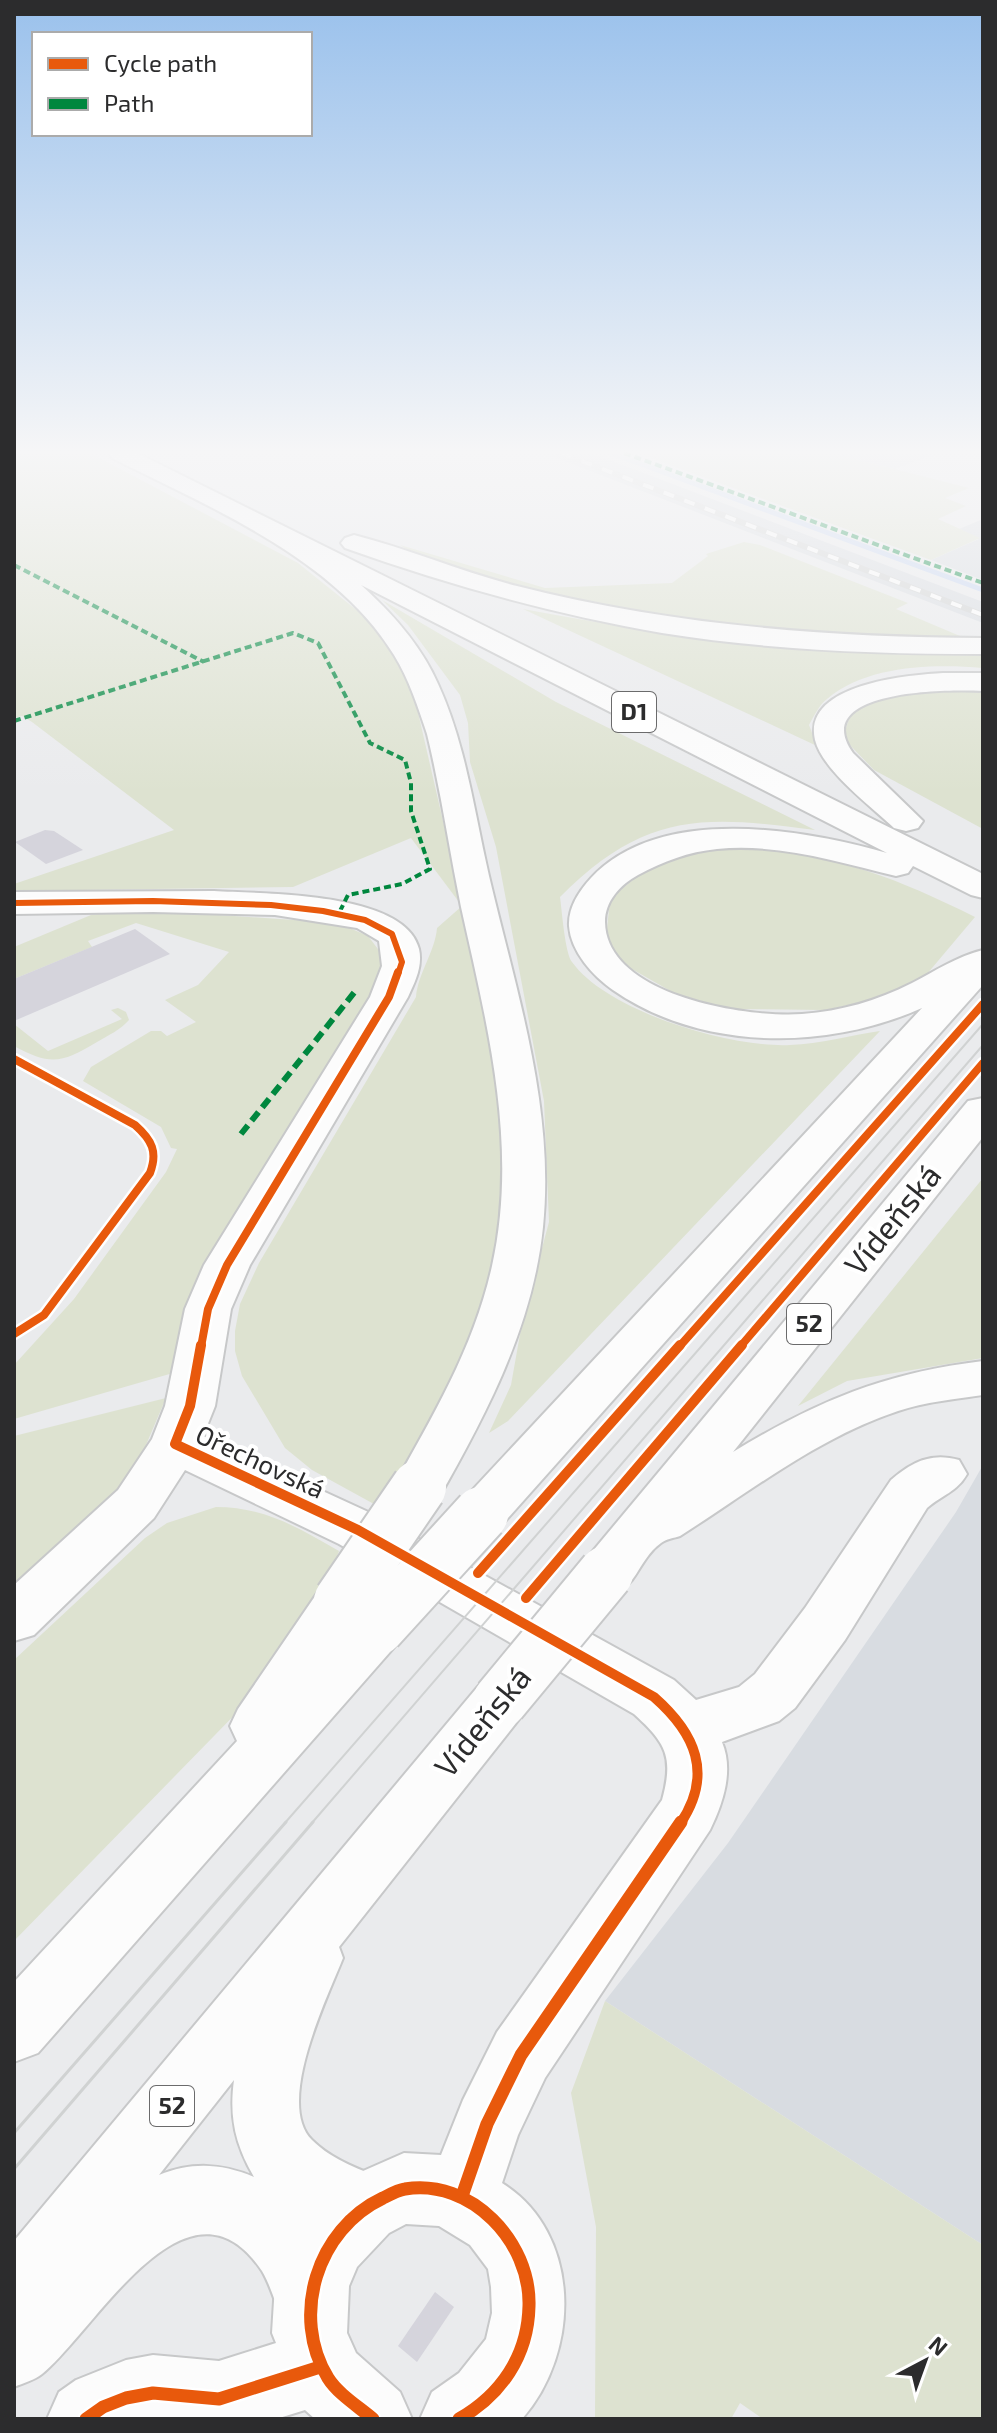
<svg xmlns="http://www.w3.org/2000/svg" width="997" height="2433" viewBox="0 0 997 2433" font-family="'Exo 2',sans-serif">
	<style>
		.built { fill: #d8dce1 }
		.green { fill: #dde2d0 }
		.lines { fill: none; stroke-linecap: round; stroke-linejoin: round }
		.stream { stroke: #c6d5f2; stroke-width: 5 }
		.building { fill: #d5d4dc }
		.minor-casing { stroke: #c7c8c9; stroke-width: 4 }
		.highway-casing { stroke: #c7c8c9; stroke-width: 4 }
		.minor { fill: #fcfcfc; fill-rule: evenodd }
		.highway { fill: #fcfcfc; fill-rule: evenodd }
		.tram-far1 { stroke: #d0d2d2; stroke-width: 2 }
		.tram { stroke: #d0d2d2; stroke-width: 3 }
		.rail-casing { stroke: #d0d2d2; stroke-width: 6 }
		.rail { stroke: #fff; stroke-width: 4; stroke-dasharray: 11; stroke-linecap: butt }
		.highway-bridge-casing { stroke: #c7c8c9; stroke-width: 58; stroke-linecap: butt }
		.highway-bridge { stroke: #fcfcfc; stroke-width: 54 }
		.quiet-far1 { stroke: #00873e; stroke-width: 4; stroke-dasharray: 7 4; stroke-linecap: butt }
		.quiet { stroke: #00873e; stroke-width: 6; stroke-dasharray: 11 6; stroke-linecap: butt }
		.cycleway-far3-casing { stroke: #fff; stroke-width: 10 }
		.cycleway-far2-casing { stroke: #fff; stroke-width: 13 }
		.cycleway-far1-casing { stroke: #fff; stroke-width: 15 }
		.cycleway-casing { stroke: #fff; stroke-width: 18 }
		.cycleway-far3 { stroke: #e8590c; stroke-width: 6 }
		.cycleway-far2 { stroke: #e8590c; stroke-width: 8 }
		.cycleway-far1 { stroke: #e8590c; stroke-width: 10 }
		.cycleway { stroke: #e8590c; stroke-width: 13 }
		.labels { text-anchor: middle; stroke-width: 8; stroke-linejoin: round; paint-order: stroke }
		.shield { fill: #fff; stroke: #6b6b6c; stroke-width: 2 }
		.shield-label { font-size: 24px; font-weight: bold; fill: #2c2c2d }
		.street-label { font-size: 26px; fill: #2c2c2d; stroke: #fff }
		.near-street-label { font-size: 32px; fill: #2c2c2d; stroke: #fff }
	</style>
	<rect width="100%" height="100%" fill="#eaebed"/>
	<g class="built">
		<path d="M544 453H591L983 602V623Z"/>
		<path d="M831 453H937L895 469Z"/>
		<path d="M983 519V580L931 560 979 539 959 529Z"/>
		<path d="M983 1465V2245L605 2001 728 1843 956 1512Z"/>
	</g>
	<g class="green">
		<path d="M14 453H90L298 563 369 620 411 682 498 1060 503 1226 488 1298 428 1442 383 1509 312 1470 285 1448 242 1376 235 1351V1331L240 1304 259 1263 416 997C418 973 435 952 437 928L462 906 411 838 293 887 14 891V884L174 830 32 722 22 716 14 718Z"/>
		<path d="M637 453H831L969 488 945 498 966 506 938 519 980 538 931 560Z"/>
		<path d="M744 542 760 545 908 603 896 609 960 636C828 638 696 627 566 600 523 591 477 582 436 567 424 562 411 552 400 545L545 588 672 583 708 556 706 554Z"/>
		<path d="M382 600 556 702 815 830C702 815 645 812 560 897 562 911 565 953 572 962 608 1012 731 1048 790 1045 820 1044 851 1035 880 1031L508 1421 489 1433 511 1385 522 1323 549 1222 544 1101 496 847 470 762 468 723 460 695 408 625Z"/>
		<path d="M523 609C629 629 735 644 843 651 890 654 936 653 983 654V668C933 664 868 665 827 699 819 705 814 716 809 725L817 746Z"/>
		<path d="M983 684V829L874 770 845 740C843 719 861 700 881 692 897 686 961 686 983 684Z"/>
		<path d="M730 847C830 853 886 873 975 917L927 974 879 998 826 1010 729 1009 674 993 623 964 606 938 610 900C650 861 675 854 730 847Z"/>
		<path d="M130 909 338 923 368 936 381 953 379 980 349 1032 173 1373 14 1419V1365L74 1299 166 1172 177 1149 171 1148 161 1127 83 1081 91 1067 151 1031H161L167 1036 196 1022 165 1000 198 985 229 952 136 923 88 941 92 947 14 979V947L91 915Z"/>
		<path d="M118 1008 126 1012 129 1020C120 1030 109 1035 97 1042 62 1063 51 1066 14 1046V1024L48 1051 122 1019 111 1010Z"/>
		<path d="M983 1178V1358L847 1381 798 1406Z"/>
		<path d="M166 1398 146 1445 117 1494 14 1590V1436Z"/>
		<path d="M216 1507C264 1507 299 1528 339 1551L321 1599 254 1695 14 1941V1660L145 1538 167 1523Z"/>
		<path d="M605 2001 983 2245V2419H763L740 2403 731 2419H595L596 2227 571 2093Z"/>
	</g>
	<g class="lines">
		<path class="stream" d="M611 453 983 590"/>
	</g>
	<g class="building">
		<path d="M45 830 54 831 83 850 46 864 15 842Z"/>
		<path d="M135 929 170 954 14 1021V979Z"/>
		<path d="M435 2292 454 2307 417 2362 398 2346Z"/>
	</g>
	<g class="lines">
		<g class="minor-casing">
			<path id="minor" d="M214 891C262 894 405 891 419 949 423 966 415 982 408 997L250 1265 231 1309 215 1406 203 1436 377 1516 674 1680 696 1700 739 1687 755 1674 805 1608 891 1480C912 1462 931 1452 959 1460L967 1474C957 1492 942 1495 927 1508L845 1640 795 1708 779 1721 722 1742C734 1771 723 1803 710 1830L545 2078 518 2135 502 2183C582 2233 581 2352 522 2419H420L432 2392 459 2373 486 2339 492 2313 491 2287 488 2269 470 2245 439 2226 406 2224 389 2233 357 2267 349 2286 347 2333 356 2353 400 2392 412 2419H315L305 2410 276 2419H47L59 2392 76 2380 126 2360 153 2355 219 2361 276 2343 272 2333 275 2285 306 2216 338 2182 379 2164 404 2153 441 2155 463 2100 497 2032 662 1800C674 1757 666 1743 634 1714L339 1544 185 1470 154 1518 34 1635 14 1641V1585L118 1490 152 1439 165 1406 185 1309 204 1265 370 997 382 966 379 941 357 928 275 915 153 912 14 914V892Z"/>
		</g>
		<g class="highway-casing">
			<g id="highway">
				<path d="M109 453H137L983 874V898L971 895 913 866 908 873 896 876C838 862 779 843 717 849 688 852 664 861 638 875 620 885 605 901 605 922 606 996 747 1018 802 1014 842 1011 876 1001 912 983 935 971 958 956 983 950V985L499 1528 481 1534 463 1528 455 1514 463 1500 922 1008C826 1051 701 1051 613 990 593 976 571 952 569 926 568 908 579 891 591 878 660 804 802 829 887 853L361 585C392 613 421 645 438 684 466 745 474 811 489 876 516 991 555 1107 543 1227 533 1326 486 1415 437 1501L419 1506 401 1501 393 1487C433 1416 474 1347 492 1266 519 1145 487 1025 461 907 449 849 441 791 427 734 418 707 409 679 394 655 335 558 209 507 112 458Z"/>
				<path d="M354 535C409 549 462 572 517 586 670 625 825 637 983 638V654C876 654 768 650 662 633 553 614 449 585 345 548L341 543 345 538Z"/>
				<path d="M943 673H983V691C951 689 807 689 853 753L923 821 918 828 906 831 894 828C872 807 823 771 815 740 802 684 908 675 943 673Z"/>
				<path d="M983 1098V1137L733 1452C817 1401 884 1373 983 1361V1395C955 1399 925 1402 898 1411 819 1437 749 1492 680 1536 674 1538 666 1539 661 1543 631 1565 638 1605 587 1588L579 1573 587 1558 968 1101Z"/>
				<path d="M341 1579 360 1586 368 1601 364 1610 377 1606 397 1612 405 1628 397 1644 38 2053 14 2062V1982L237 1741 230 1726 238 1709 322 1586Z"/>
				<path d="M500 1677 520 1684 529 1701 520 1718 339 1947 343 1958C327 1998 275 2104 312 2140 333 2161 362 2170 388 2181L399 2206 388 2231 363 2242 315 2222 346 2296 335 2322 309 2333 283 2322C276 2306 271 2286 262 2271 188 2160 95 2331 42 2374 35 2380 23 2383 14 2387V2241L480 1684ZM234 2080C229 2117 235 2144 254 2177 221 2163 191 2162 159 2175Z"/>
			</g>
		</g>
		<use href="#minor" class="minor"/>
		<use href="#highway" class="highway"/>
		<g class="tram-far1">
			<path d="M284 1824 983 1024"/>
			<path d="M311 1824 983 1045"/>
		</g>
		<g class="tram">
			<path d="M14 2133 286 1822"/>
			<path d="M14 2169 313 1822"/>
		</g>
		<g class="rail-casing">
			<path id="rail" d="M561 453 983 615"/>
		</g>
		<use href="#rail" class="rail"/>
		<g class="highway-bridge-casing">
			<g id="highway-bridge">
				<path d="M341 1601 419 1487"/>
				<path d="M377 1628 481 1514"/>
				<path d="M500 1701 606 1573"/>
			</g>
		</g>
		<use href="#highway-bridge" class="highway-bridge"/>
		<g class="quiet-far1">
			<path d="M624 453 983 583"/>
			<path d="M14 565 204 662"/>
			<path d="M14 721 293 633 318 643 370 743 405 760 411 783V811L430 869 402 884 348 895 340 911"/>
		</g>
		<path class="quiet" d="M241 1134 357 989"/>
		<g class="cycleway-far3-casing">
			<path id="cycleway-far3" d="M14 903 153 901 271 905 323 911 365 920 392 934 402 962 398 974"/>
		</g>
		<g class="cycleway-far2-casing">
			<g id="cycleway-far2">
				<path d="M14 1059 135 1125C152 1140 158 1152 150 1173L44 1315 14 1334"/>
				<path d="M201 1347 208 1309 227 1265 389 997 398 972"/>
				<path d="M679 1347 983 1004"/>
				<path d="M740 1347 983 1063"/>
			</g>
		</g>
		<g class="cycleway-far1-casing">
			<g id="cycleway-far1">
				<path d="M201 1345 190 1406 175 1444 358 1530 654 1697C695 1733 714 1774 680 1824"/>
				<path d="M478 1573 680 1345"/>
				<path d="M526 1598 742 1345"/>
			</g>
		</g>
		<g class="cycleway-casing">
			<g id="cycleway">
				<path d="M462 2196 487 2124 521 2055 681 1822"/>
				<path d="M86 2419 103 2407 126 2398 153 2393 219 2399 320 2367"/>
				<path d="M373 2419C359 2407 338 2394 328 2378 290 2316 317 2229 383 2198 389 2195 398 2190 405 2189 471 2178 531 2242 529 2306 528 2356 501 2395 459 2419"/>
			</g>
		</g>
		<use href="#cycleway-far3" class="cycleway-far3"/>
		<use href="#cycleway-far2" class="cycleway-far2"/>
		<use href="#cycleway-far1" class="cycleway-far1"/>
		<use href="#cycleway" class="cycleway"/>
	</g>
	<linearGradient id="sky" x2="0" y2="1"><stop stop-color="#9ac1ec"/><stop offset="0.57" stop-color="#f6f6f7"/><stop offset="1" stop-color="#f6f6f7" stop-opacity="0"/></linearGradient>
	<rect width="997" height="793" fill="url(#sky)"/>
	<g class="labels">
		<g class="shield">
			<rect x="612" y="692" width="44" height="40" rx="6"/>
			<rect x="787" y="1304" width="44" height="40" rx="6"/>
			<rect x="150" y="2086" width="44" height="40" rx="6"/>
		</g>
		<g class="shield-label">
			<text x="634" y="720">D1</text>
			<text x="809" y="1332">52</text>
			<text x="172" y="2114">52</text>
		</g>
		<g class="street-label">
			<text transform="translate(260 1462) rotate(25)" y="9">Ořechovská</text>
		</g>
		<g class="near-street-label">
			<text transform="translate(893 1220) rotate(-51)" y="11">Vídeňská</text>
			<text transform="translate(483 1722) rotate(-51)" y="11">Vídeňská</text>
		</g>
	</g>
	<rect width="997" height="2433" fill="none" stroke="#2c2c2d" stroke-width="32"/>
	<rect x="32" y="32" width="280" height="104" fill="#ffffff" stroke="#ababab" stroke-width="2"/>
	<rect x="48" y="58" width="40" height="12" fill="#e8590c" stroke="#ababab" stroke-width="2"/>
	<text x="104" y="72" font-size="24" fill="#2c2c2d">Cycle path</text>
	<rect x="48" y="98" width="40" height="12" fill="#00873e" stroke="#ababab" stroke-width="2"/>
	<text x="104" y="112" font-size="24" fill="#2c2c2d">Path</text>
	<g transform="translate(925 2361) rotate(41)" stroke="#ffffff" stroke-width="6" paint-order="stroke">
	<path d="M0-6L14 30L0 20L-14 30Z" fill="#2c2c2d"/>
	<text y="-12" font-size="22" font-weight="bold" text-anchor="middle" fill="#2c2c2d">N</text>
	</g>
</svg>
